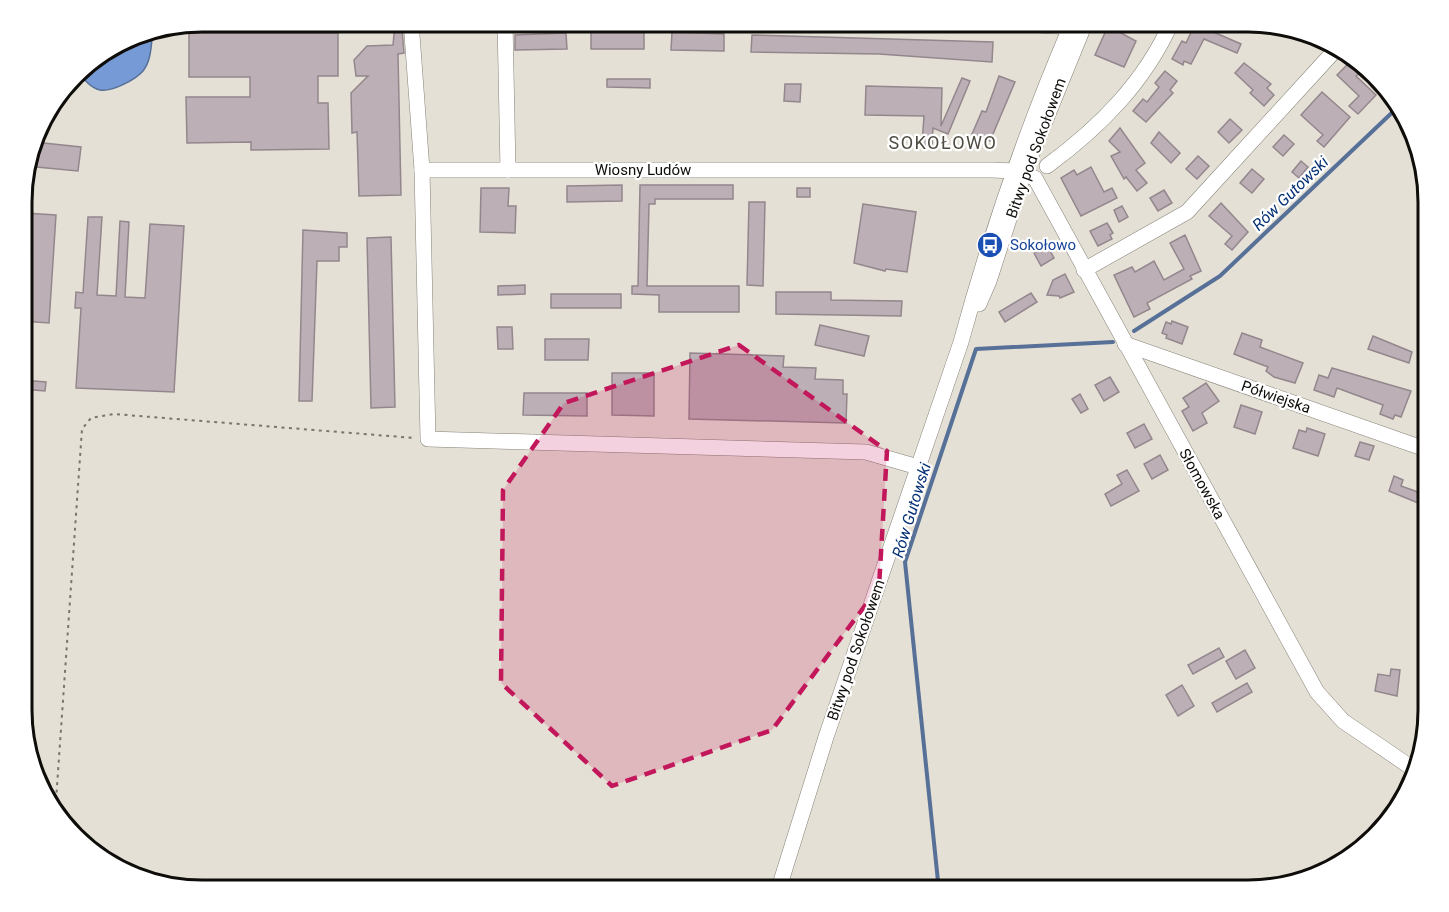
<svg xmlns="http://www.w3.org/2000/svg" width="1449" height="912" viewBox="0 0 1449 912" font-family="Roboto,sans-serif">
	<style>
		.water { fill: #769ad5; stroke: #577098; stroke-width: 1.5 }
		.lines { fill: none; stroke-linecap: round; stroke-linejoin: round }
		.stream { stroke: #577098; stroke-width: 4 }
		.building { fill: #bcafb5; stroke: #93878d; stroke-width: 1.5 }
		.minor-casing { stroke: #868278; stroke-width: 16 }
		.path { stroke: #78746d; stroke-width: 2; stroke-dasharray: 3 4.5; stroke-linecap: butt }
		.minor { stroke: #fff; stroke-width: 15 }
		.marked { fill: #c2185b; fill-opacity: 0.2; stroke: #c2185b; stroke-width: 4.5; stroke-dasharray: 12 8; stroke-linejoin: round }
		.labels { text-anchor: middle; stroke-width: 4.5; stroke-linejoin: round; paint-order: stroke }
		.street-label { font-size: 15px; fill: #0f0d0a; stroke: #fff }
		.transit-label { font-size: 15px; fill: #164399; stroke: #fff; text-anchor: start }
		.water-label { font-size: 16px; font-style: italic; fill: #053075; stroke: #fff }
		.quarter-label { font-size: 18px; letter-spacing: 1.5px; fill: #4f4b41; stroke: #fff }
		.rim { fill: none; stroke: #0f0d0a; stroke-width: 3 }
	</style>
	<rect width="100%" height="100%" fill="#e5e0d5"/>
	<path class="water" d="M146 32 152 39C151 50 150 62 143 71 135 80 112 92 100 90 90 88 83 78 78 71L82 66 133 35Z"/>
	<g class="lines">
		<g class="stream">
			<path d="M1134 331 1220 276 1399 106"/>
			<path d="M939 891 905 562 976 349 1113 342"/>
		</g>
	</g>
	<g class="building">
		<path d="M1195 24 1241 44 1237 53 1204 39 1191 64 1184 61 1183 65 1172 59 1182 41 1186 43Z"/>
		<path d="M1108 26 1136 41 1124 67 1095 55Z"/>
		<path d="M397 29H402L404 53 398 54 401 195 359 196 357 132 352 133 351 93 368 76H356L354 60 367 46 393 45 394 34Z"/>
		<rect x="591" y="32" width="53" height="17"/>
		<path d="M672 32 724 34V51L671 50Z"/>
		<path d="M189 33H338V76H318V103H328L329 149 251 150V142L187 143 186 97H250V77H189Z"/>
		<path d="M566 33 567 49 515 50V35Z"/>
		<path d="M752 35 993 42 992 62 879 54 751 52Z"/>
		<path d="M1244 63 1271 84 1267 88 1274 95 1264 106 1250 93 1253 90 1235 73Z"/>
		<path d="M1348 64 1359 74 1356 76 1376 95 1358 114 1349 106 1359 96 1337 75Z"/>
		<path d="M1165 71 1177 81 1170 90 1173 93 1146 122 1133 111 1143 99 1147 102 1159 87 1155 83Z"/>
		<path d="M999 76 1015 82 990 141 972 134 982 111 986 112Z"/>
		<path d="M962 78 970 81 948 134 933 128 932 145 922 144 924 116 865 115 866 86 942 88 941 126Z"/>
		<path d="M607 79H650V88L607 87Z"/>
		<path d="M785 84H801L800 102 784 101Z"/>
		<path d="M1322 92 1350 117 1324 147 1317 141 1323 135 1301 115Z"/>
		<path d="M1230 119 1242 130 1229 143 1218 132Z"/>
		<path d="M1120 128 1145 163 1136 170 1147 183 1137 191 1126 177 1124 179 1111 156 1120 152 1109 141Z"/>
		<path d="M1159 132 1180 153 1171 163 1151 143Z"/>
		<path d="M1284 135 1294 144 1283 156 1273 147Z"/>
		<path d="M34 142 81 147 78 171 26 166Z"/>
		<path d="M1198 156 1209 166 1197 179 1186 169Z"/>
		<path d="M1301 161 1308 167 1299 178 1292 172Z"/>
		<path d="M1091 167 1104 192 1112 188 1117 198 1081 216 1061 178 1074 170 1077 175Z"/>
		<path d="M1252 169 1264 179 1252 193 1240 183Z"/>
		<path d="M622 185V201L567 202V186Z"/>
		<path d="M640 185H733V199H655V204H649L647 286H739V312H659V295L632 294V286H638Z"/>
		<path d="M481 188H509L508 206H516L515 233 480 232Z"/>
		<rect x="797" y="188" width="13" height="9"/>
		<path d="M1164 190 1172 203 1158 211 1150 198Z"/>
		<path d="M749 202H765L763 286 747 285Z"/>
		<path d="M1221 203 1248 232 1232 250 1225 244 1232 236 1209 216Z"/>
		<path d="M863 204 916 212 907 272 886 269 885 271 854 263Z"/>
		<path d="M1122 206 1128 217 1119 222 1114 210Z"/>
		<path d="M24 213 56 215 49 323 22 321Z"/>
		<path d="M88 217H102L97 295 116 296 120 221 129 222 125 297 145 298 150 224 184 226 174 392 76 388 81 308H75L76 292 83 293Z"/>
		<path d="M1107 223 1113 233 1110 235 1112 239 1098 246 1090 231Z"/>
		<path d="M303 230 347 233V247H339V261H317L312 401H299Z"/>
		<path d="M1185 235 1201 271 1190 276 1192 279 1147 303 1150 309 1134 317 1114 275 1132 267 1135 272 1154 261 1164 280 1184 269 1170 243Z"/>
		<path d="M391 237 395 407 371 408 367 238Z"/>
		<path d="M1047 245 1054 258 1041 266 1034 253Z"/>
		<path d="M1065 274 1074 292 1060 298 1059 296 1047 295 1053 280Z"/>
		<path d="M525 285V294L498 295V286Z"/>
		<path d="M776 292H831V300L902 301 901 316 776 314Z"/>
		<path d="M1031 293 1037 302 1005 322 999 312Z"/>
		<rect x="551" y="294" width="70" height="14"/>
		<path d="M1172 321 1188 327 1182 344 1166 338 1167 335 1162 333 1166 322 1171 324Z"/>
		<path d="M820 325 869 336 864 356 815 345Z"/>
		<path d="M497 327H512L513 349H498Z"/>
		<path d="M1242 333 1262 340 1260 347 1303 363 1295 383 1274 377 1266 371 1268 367 1234 354Z"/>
		<path d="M1373 336 1412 352 1409 363 1368 349Z"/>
		<path d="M545 339H589L588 360H545Z"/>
		<path d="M690 353 784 356 783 367 816 368 815 379 843 380V394H847L846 423 689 419Z"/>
		<path d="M1332 368 1411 391 1401 417 1395 415 1393 419 1380 414 1383 405 1337 388 1334 397 1314 390 1319 375 1328 378Z"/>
		<path d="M612 373H654V416L612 415Z"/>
		<path d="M1110 377 1119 392 1104 401 1095 385Z"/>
		<path d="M22 380 46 382 45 391 22 389Z"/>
		<path d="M1206 383 1219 401 1202 413 1207 423 1193 431 1182 411 1189 407 1183 398Z"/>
		<path d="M524 393H587V416L523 415Z"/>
		<path d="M1080 394 1088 409 1081 413 1072 399Z"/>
		<path d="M1241 405 1262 412 1255 434 1234 427Z"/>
		<path d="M1144 424 1152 439 1135 448 1127 433Z"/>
		<path d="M1307 428 1325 434 1318 456 1293 448 1299 430 1306 432Z"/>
		<path d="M1360 442 1374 446 1369 460 1355 456Z"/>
		<path d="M1160 455 1168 470 1152 479 1144 464Z"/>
		<path d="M1427 468 1428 507 1389 491 1394 476 1403 480 1401 486 1418 492Z"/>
		<path d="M1127 470 1139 491 1111 506 1105 494 1122 484 1117 475Z"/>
		<path d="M1219 648 1224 657 1193 674 1188 665Z"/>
		<path d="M1245 650 1255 668 1236 679 1226 661Z"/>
		<path d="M1391 669 1400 670 1397 696 1375 691 1378 674 1390 676Z"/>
		<path d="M1247 683 1252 692 1217 712 1212 703Z"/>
		<path d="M1182 685 1194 706 1178 716 1166 695Z"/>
	</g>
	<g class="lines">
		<g class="minor-casing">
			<g id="minor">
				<path d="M411 21 422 170H992L1014 171 1035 178 1317 692 1343 721 1412 768"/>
				<path d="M505 21 508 170"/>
				<path d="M891 21 1038 25 1070 27 1079 30"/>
				<path d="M1047 166C1100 127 1145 82 1172 21"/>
				<path d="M422 170 428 439 866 452 918 467"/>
				<path d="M1084 270 1187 212 1338 47"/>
				<path d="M979 304 989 281 1024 173 1086 21"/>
				<path d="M1125 344 1428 450"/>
				<path d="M778 891 826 737 961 342C991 232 1028 125 1073 21"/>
			</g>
		</g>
		<path class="path" d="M55 815 82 429 91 418 114 414 414 438"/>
		<use href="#minor" class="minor"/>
	</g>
	<path class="marked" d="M739 345 887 451 879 587 772 730 612 786 501 683 503 490 564 403Z"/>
	<defs>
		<g id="bus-disc" transform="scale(1.35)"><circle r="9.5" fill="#1a4fb4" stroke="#fff"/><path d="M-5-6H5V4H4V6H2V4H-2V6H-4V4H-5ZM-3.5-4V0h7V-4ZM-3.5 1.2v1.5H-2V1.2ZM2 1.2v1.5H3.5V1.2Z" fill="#fff"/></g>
	</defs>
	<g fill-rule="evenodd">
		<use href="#bus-disc" x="990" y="245"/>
	</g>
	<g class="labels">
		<g class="street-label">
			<text transform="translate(1036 148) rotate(-70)" y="5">Bitwy pod Sokołowem</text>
			<text x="643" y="175">Wiosny Ludów</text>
			<text transform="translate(1276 397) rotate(19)" y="5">Półwiejska</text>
			<text transform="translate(1202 484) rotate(61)" y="5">Słomowska</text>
			<text transform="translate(856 650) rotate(-71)" y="5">Bitwy pod Sokołowem</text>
		</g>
		<g class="transit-label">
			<text x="1010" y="250">Sokołowo</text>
		</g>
		<g class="water-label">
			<text transform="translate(1290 193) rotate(-44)" y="6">Rów Gutowski</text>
			<text transform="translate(911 510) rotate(-73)" y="6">Rów Gutowski</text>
		</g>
		<g class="quarter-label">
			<text x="943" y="149">SOKOŁOWO</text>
		</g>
	</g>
	<path d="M0 0H1449V912H0ZM202 32H1248A170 170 0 0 1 1418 202V710A170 170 0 0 1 1248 880H202A170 170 0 0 1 32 710V202A170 170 0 0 1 202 32Z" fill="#fff" fill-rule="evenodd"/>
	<path class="rim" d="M202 32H1248A170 170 0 0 1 1418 202V710A170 170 0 0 1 1248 880H202A170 170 0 0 1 32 710V202A170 170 0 0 1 202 32Z"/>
</svg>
